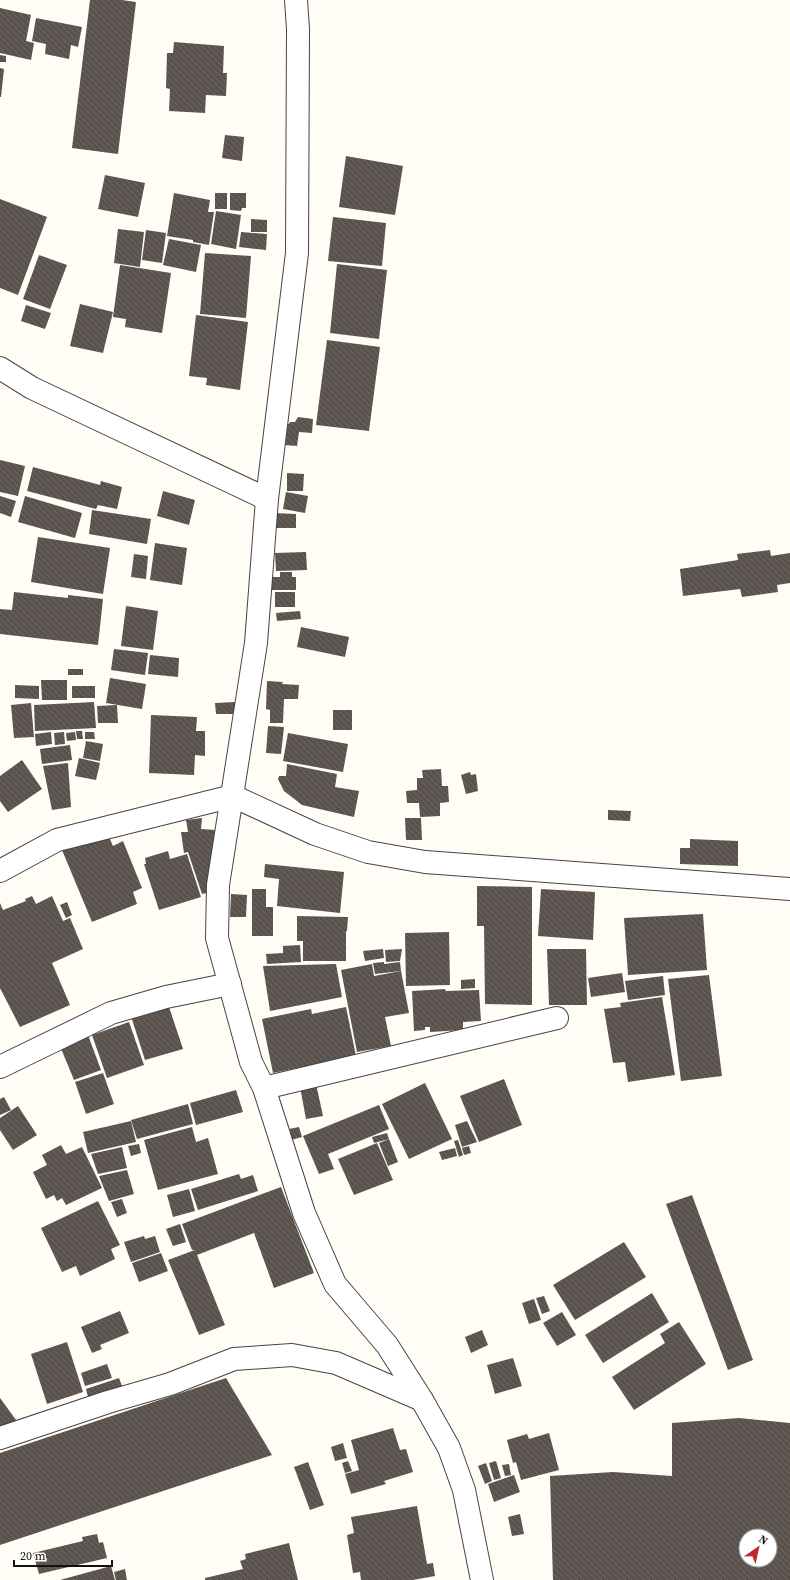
<svg xmlns="http://www.w3.org/2000/svg" width="790" height="1580" viewBox="0 0 790 1580" font-family="'Source Serif 4',serif">
	<style>
		.building { fill: url(#building-back-hatch); fill-rule: evenodd }
		.lines { fill: none; stroke-linecap: round; stroke-linejoin: round }
		.minor-casing { stroke: #444; stroke-width: 24 }
		.minor { stroke: #fff; stroke-width: 22 }
	</style>
	<defs>
		<pattern id="building-back-hatch" width="6" height="6" patternUnits="userSpaceOnUse"><rect width="6" height="6" fill="#5a524d"/><path d="M-1 5l2 2M0 0l6 6M5-1l2 2" fill="none" stroke="#6d6662"/></pattern>
	</defs>
	<rect width="100%" height="100%" fill="#fffdf5"/>
	<g class="building">
		<path d="M90 0H122L136 2 118 154 72 148Z"/>
		<path d="M0 8 31 15 26 41 34 43 31 60 0 53Z"/>
		<path d="M36 18 82 27 78 47 71 45 69 59 45 54 46 44 32 41Z"/>
		<path d="M174 42 224 46 223 73H227L226 96 206 95 205 113 169 111 170 89 166 88 167 53H173Z"/>
		<path d="M0 55 6 56V62H0Z"/>
		<path d="M0 68 4 69 1 97H0Z"/>
		<path d="M225 135 244 137 242 161 222 158Z"/>
		<path d="M346 156 403 166 395 215 339 207Z"/>
		<path d="M105 175 145 183 138 217 98 209Z"/>
		<path d="M174 193 210 200 208 212H214L209 245 193 242V240L167 236Z"/>
		<rect x="215" y="193" width="12" height="16"/>
		<path d="M230 193H246V208H242L241 211 230 210Z"/>
		<path d="M0 199 47 217 18 295 0 288Z"/>
		<path d="M216 211 241 215 236 249 211 244Z"/>
		<path d="M333 217 386 223 382 266 328 261Z"/>
		<path d="M251 219 267 220V232H251Z"/>
		<path d="M118 229 144 232 140 267 114 263Z"/>
		<path d="M146 230 166 233 162 263 142 260Z"/>
		<path d="M241 232 267 234 266 250 239 247Z"/>
		<path d="M169 239 201 245 196 272 163 265Z"/>
		<path d="M205 253 251 256 246 318 200 314Z"/>
		<path d="M39 255 67 265 50 309 23 299Z"/>
		<path d="M337 264 387 270 379 339 330 333Z"/>
		<path d="M120 265 171 273 162 333 125 327 126 319 113 317Z"/>
		<path d="M80 304 113 312 103 353 70 346Z"/>
		<path d="M26 305 51 313 45 329 21 321Z"/>
		<path d="M196 315 248 322 240 390 206 385 207 378 189 376Z"/>
		<path d="M327 340 380 347 369 431 316 425Z"/>
		<path d="M298 417 313 419 312 433 299 432 297 446 284 445 286 424H289L290 422H295Z"/>
		<path d="M0 460 25 466 18 496 0 492Z"/>
		<path d="M33 467 100 485 101 481 122 487 117 509 98 505 96 509 27 491Z"/>
		<path d="M287 473 304 474 303 491H287Z"/>
		<path d="M163 491 195 500 189 525 157 516Z"/>
		<path d="M286 492 308 496 305 513 283 509Z"/>
		<path d="M0 496 16 501 11 517 0 513Z"/>
		<path d="M25 496 82 513 75 538 18 522Z"/>
		<path d="M92 510 151 519 147 544 89 534Z"/>
		<path d="M273 513 296 514V528H272Z"/>
		<path d="M38 537 110 548 103 594 31 582Z"/>
		<path d="M155 543 187 548 182 585 150 580Z"/>
		<path d="M770 550 771 556 790 553V583L777 585 778 592 742 597 740 589 683 596 680 569 738 560 737 554Z"/>
		<path d="M306 552 307 570 276 571 275 553Z"/>
		<path d="M134 554 148 556 146 579 131 577Z"/>
		<path d="M280 572H292V577H296V590H269V577H280Z"/>
		<path d="M14 592 68 598V595L103 599 98 645 0 634V609L12 610Z"/>
		<rect x="275" y="592" width="20" height="15"/>
		<path d="M126 606 158 611 153 650 121 646Z"/>
		<path d="M300 611 301 619 277 621 276 613Z"/>
		<path d="M301 627 349 637 345 657 297 647Z"/>
		<path d="M114 649 148 653 145 675 111 670Z"/>
		<path d="M150 655 179 658 178 677 148 674Z"/>
		<rect x="68" y="669" width="15" height="6"/>
		<path d="M110 678 146 684 142 709 106 703Z"/>
		<path d="M41 680H67V700H42Z"/>
		<path d="M267 681 283 682 282 684 299 685 298 699H284L283 723H270V710L266 709Z"/>
		<path d="M15 685 39 686V699L15 698Z"/>
		<rect x="72" y="686" width="23" height="12"/>
		<path d="M94 702 96 728 35 731 34 705Z"/>
		<path d="M235 702V714H216L215 703Z"/>
		<path d="M31 703 34 737 14 738 11 705Z"/>
		<path d="M117 705 118 723H98L97 706Z"/>
		<rect x="333" y="710" width="19" height="20"/>
		<path d="M151 715 197 717 196 731H205V756L195 755 194 775 149 773Z"/>
		<path d="M268 726 284 727 281 754 266 753Z"/>
		<path d="M76 731H82L83 739H77Z"/>
		<path d="M51 732 52 744 36 746 35 734Z"/>
		<path d="M64 732 65 744 55 745 54 733Z"/>
		<path d="M75 732 76 740 67 741 66 733Z"/>
		<path d="M85 732H94L95 739H85Z"/>
		<path d="M288 733 348 744 343 772 283 761Z"/>
		<path d="M86 741 103 744 100 761 83 758Z"/>
		<path d="M70 745 72 760 42 764 40 749Z"/>
		<path d="M79 758 100 763 96 780 75 776Z"/>
		<path d="M22 760 42 789 8 812 0 801V776Z"/>
		<path d="M68 763 71 807 52 810 43 766Z"/>
		<path d="M287 764 337 774 335 787 359 791 354 817 302 805 284 791 278 779 279 776H286Z"/>
		<path d="M441 769 442 786H448L449 802 440 803V816L420 817 419 803H407L406 791 417 790V778H423L422 770Z"/>
		<path d="M470 772 471 775 476 774 478 791 466 794 461 775Z"/>
		<path d="M608 810 631 811 630 821 608 820Z"/>
		<path d="M202 818 201 829 216 830 212 892 202 894 188 852 184 853 181 832H188L186 820Z"/>
		<path d="M405 818H421L422 840H406Z"/>
		<path d="M107 832 113 846 123 841 142 888 133 892 137 904 92 922 62 850Z"/>
		<path d="M690 839 738 841V866L680 864V848H690Z"/>
		<path d="M168 851 170 859 187 854 201 897 159 910 144 864H146L145 858Z"/>
		<path d="M265 864 344 872 340 913 277 906 279 879 264 877Z"/>
		<path d="M477 886 532 887V1005L485 1004 484 926H477Z"/>
		<path d="M252 889H266V907H273V936H252Z"/>
		<path d="M541 889 595 892 593 940 538 936Z"/>
		<path d="M231 894 247 895 246 917H230Z"/>
		<path d="M32 896 36 904 52 896 63 921 70 918 83 949 52 963 70 1005 20 1027 0 988V903L3 910 26 901 25 899Z"/>
		<path d="M67 902 72 915 66 918 60 905Z"/>
		<path d="M703 914 707 970 628 975 624 918Z"/>
		<path d="M297 916 348 917 347 931H346V961H303V941H297Z"/>
		<path d="M449 932 450 985 406 986 405 933Z"/>
		<path d="M300 945 301 962 267 964 266 954 283 953V946Z"/>
		<path d="M383 949 384 958 365 961 363 951Z"/>
		<path d="M402 949 400 961 386 962 385 950Z"/>
		<path d="M547 949H586L587 1005H549Z"/>
		<path d="M384 962V964L400 962 401 971 375 974 373 963Z"/>
		<path d="M336 964 342 997 270 1011 263 966Z"/>
		<path d="M372 964 374 976 401 971 409 1013 385 1017 391 1046 357 1052 341 970Z"/>
		<path d="M622 973 625 992 591 997 588 978Z"/>
		<path d="M709 975 722 1076 681 1081 668 979Z"/>
		<path d="M663 976 665 995 628 1000 625 981Z"/>
		<path d="M475 979V988L461 989V980Z"/>
		<path d="M445 989 446 991 479 990 481 1021 463 1022V1030L430 1032V1027H425V1030L414 1031 412 991Z"/>
		<path d="M662 997 675 1075 628 1082 625 1062 613 1063 604 1009 621 1007 620 1003Z"/>
		<path d="M167 1001 183 1049 145 1060 130 1013Z"/>
		<path d="M346 1007 356 1056 273 1073 262 1019 311 1009 312 1014Z"/>
		<path d="M129 1022 144 1065 107 1078 92 1035Z"/>
		<path d="M88 1035 101 1070 74 1080 60 1046Z"/>
		<path d="M103 1073 114 1104 86 1114 75 1082Z"/>
		<path d="M504 1079 522 1125 479 1142 460 1096Z"/>
		<path d="M425 1083 452 1139 409 1159 382 1104Z"/>
		<path d="M316 1084 323 1116 306 1119 300 1087Z"/>
		<path d="M236 1090 243 1112 196 1125 190 1103Z"/>
		<path d="M4 1097 11 1110 0 1115V1099Z"/>
		<path d="M188 1104 193 1124 137 1139 131 1120Z"/>
		<path d="M379 1105 389 1129 328 1154 334 1169 319 1174 303 1136Z"/>
		<path d="M18 1106 37 1135 13 1150 0 1130V1118Z"/>
		<path d="M131 1121 136 1142 88 1153 83 1132Z"/>
		<path d="M467 1121 477 1142 462 1147 455 1125Z"/>
		<path d="M192 1127 196 1142 208 1138 218 1174 158 1190 144 1140Z"/>
		<path d="M299 1127 302 1137 291 1140 289 1129Z"/>
		<path d="M387 1133 389 1139 374 1143 372 1137Z"/>
		<path d="M389 1139 398 1162 388 1166 379 1143Z"/>
		<path d="M458 1140 463 1155 459 1157 454 1141Z"/>
		<path d="M377 1143 393 1180 354 1195 338 1159Z"/>
		<path d="M139 1144 141 1153 131 1156 128 1146Z"/>
		<path d="M61 1145 66 1154 82 1147 102 1188 66 1205 62 1198 57 1201 54 1195 46 1199 33 1172 47 1165 42 1155Z"/>
		<path d="M469 1146 471 1153 464 1155 462 1148Z"/>
		<path d="M122 1147 127 1168 98 1174 91 1154Z"/>
		<path d="M455 1148 457 1156 442 1160 439 1152Z"/>
		<path d="M127 1170 134 1194 109 1201 99 1176Z"/>
		<path d="M239 1174 241 1179 253 1175 258 1191 198 1210 191 1189Z"/>
		<path d="M281 1187 314 1273 274 1288 254 1233 197 1255 225 1325 199 1335 168 1260 195 1250H192L182 1224Z"/>
		<path d="M189 1189 195 1211 173 1217 167 1195Z"/>
		<path d="M692 1195 753 1360 728 1370 666 1204Z"/>
		<path d="M122 1199 127 1213 117 1217 111 1202Z"/>
		<path d="M98 1201 120 1245 111 1249 115 1259 80 1276 76 1266 62 1272 41 1228Z"/>
		<path d="M180 1224 186 1242 173 1246 166 1229Z"/>
		<path d="M144 1236 145 1239 155 1236 160 1252 131 1262 124 1242Z"/>
		<path d="M624 1242 646 1277 575 1320 553 1285Z"/>
		<path d="M161 1253 168 1271 139 1282 132 1263Z"/>
		<path d="M652 1293 669 1322 603 1363 585 1335Z"/>
		<path d="M544 1296 550 1311 542 1314 536 1298Z"/>
		<path d="M534 1299 541 1320 529 1324 522 1303Z"/>
		<path d="M120 1311 129 1333 100 1345 102 1349 92 1353 81 1327Z"/>
		<path d="M562 1312 576 1335 557 1346 543 1323Z"/>
		<path d="M679 1322 706 1364 634 1410 612 1377 665 1343 660 1334Z"/>
		<path d="M482 1330 488 1345 471 1353 465 1337Z"/>
		<path d="M67 1342 83 1392 47 1404 31 1354Z"/>
		<path d="M513 1358 522 1386 495 1394 487 1365Z"/>
		<path d="M107 1364 112 1378 85 1386 81 1373Z"/>
		<path d="M119 1378 122 1386 88 1397 86 1389Z"/>
		<path d="M226 1378 272 1455 0 1545V1453Z"/>
		<path d="M0 1398 19 1424 0 1428Z"/>
		<path d="M739 1418 790 1423V1580H553L550 1476 613 1472 672 1476V1423ZM746 1536H770V1560H746Z"/>
		<path d="M393 1428 400 1450 406 1449 413 1472 384 1481 386 1484 351 1494 345 1474 359 1470 351 1440Z"/>
		<path d="M549 1433 559 1470 521 1480 516 1462 513 1463 507 1440 527 1434 529 1439Z"/>
		<path d="M343 1443 347 1458 335 1461 331 1447Z"/>
		<path d="M348 1461 352 1471 345 1473 342 1463Z"/>
		<path d="M496 1461 501 1478 494 1480 489 1463Z"/>
		<path d="M308 1462 324 1505 310 1510 294 1467Z"/>
		<path d="M486 1463 492 1481 485 1484 478 1466Z"/>
		<path d="M509 1464 511 1475 505 1476 502 1465Z"/>
		<path d="M514 1475 520 1492 494 1502 488 1484Z"/>
		<path d="M417 1506 427 1564 433 1563 435 1576 413 1580H361L360 1572 353 1573 347 1535 354 1533 351 1517Z"/>
		<path d="M520 1514 524 1534 512 1536 508 1517Z"/>
		<path d="M97 1534 99 1543 103 1542 107 1558 39 1574 33 1553 83 1541 82 1537Z"/>
		<path d="M289 1543 298 1580H205V1578L243 1569 240 1561 246 1559 245 1554Z"/>
		<path d="M111 1566 115 1580H60Z"/>
		<path d="M125 1569 127 1580H116L114 1572Z"/>
	</g>
	<g class="lines">
		<g class="minor-casing">
			<g id="minor">
				<path d="M296 0 298 29 297 253 267 499 256 643 218 885 217 938 251 1062 264 1088 304 1213 335 1284 387 1345 422 1400 449 1448 464 1490 482 1580"/>
				<path d="M0 368 32 388 267 499"/>
				<path d="M0 871 57 840 233 796 315 834 368 852 425 862 790 889"/>
				<path d="M0 1067 111 1013 166 997 230 984"/>
				<path d="M264 1088 557 1018"/>
				<path d="M0 1438 108 1402 170 1384 234 1359 292 1355 336 1363 422 1400"/>
			</g>
		</g>
		<use href="#minor" class="minor"/>
	</g>
	<g transform="translate(758 1548) rotate(34)"><circle r="19" fill="#ffffff" stroke="#a0a0a0"/>
	<path d="M0-3L7 15L0 10L-7 15Z" fill="#c4262e"/>
	<text y="-6" font-size="11" font-weight="bold" text-anchor="middle" fill="#111111">N</text>
	</g>
	<path d="M14 1560v6h98v-6" fill="none" stroke="#111111" stroke-width="2"/>
	<text x="20" y="1560" font-size="12" fill="#111111" stroke="#ffffff" stroke-width="3" paint-order="stroke">20 m</text>
</svg>
